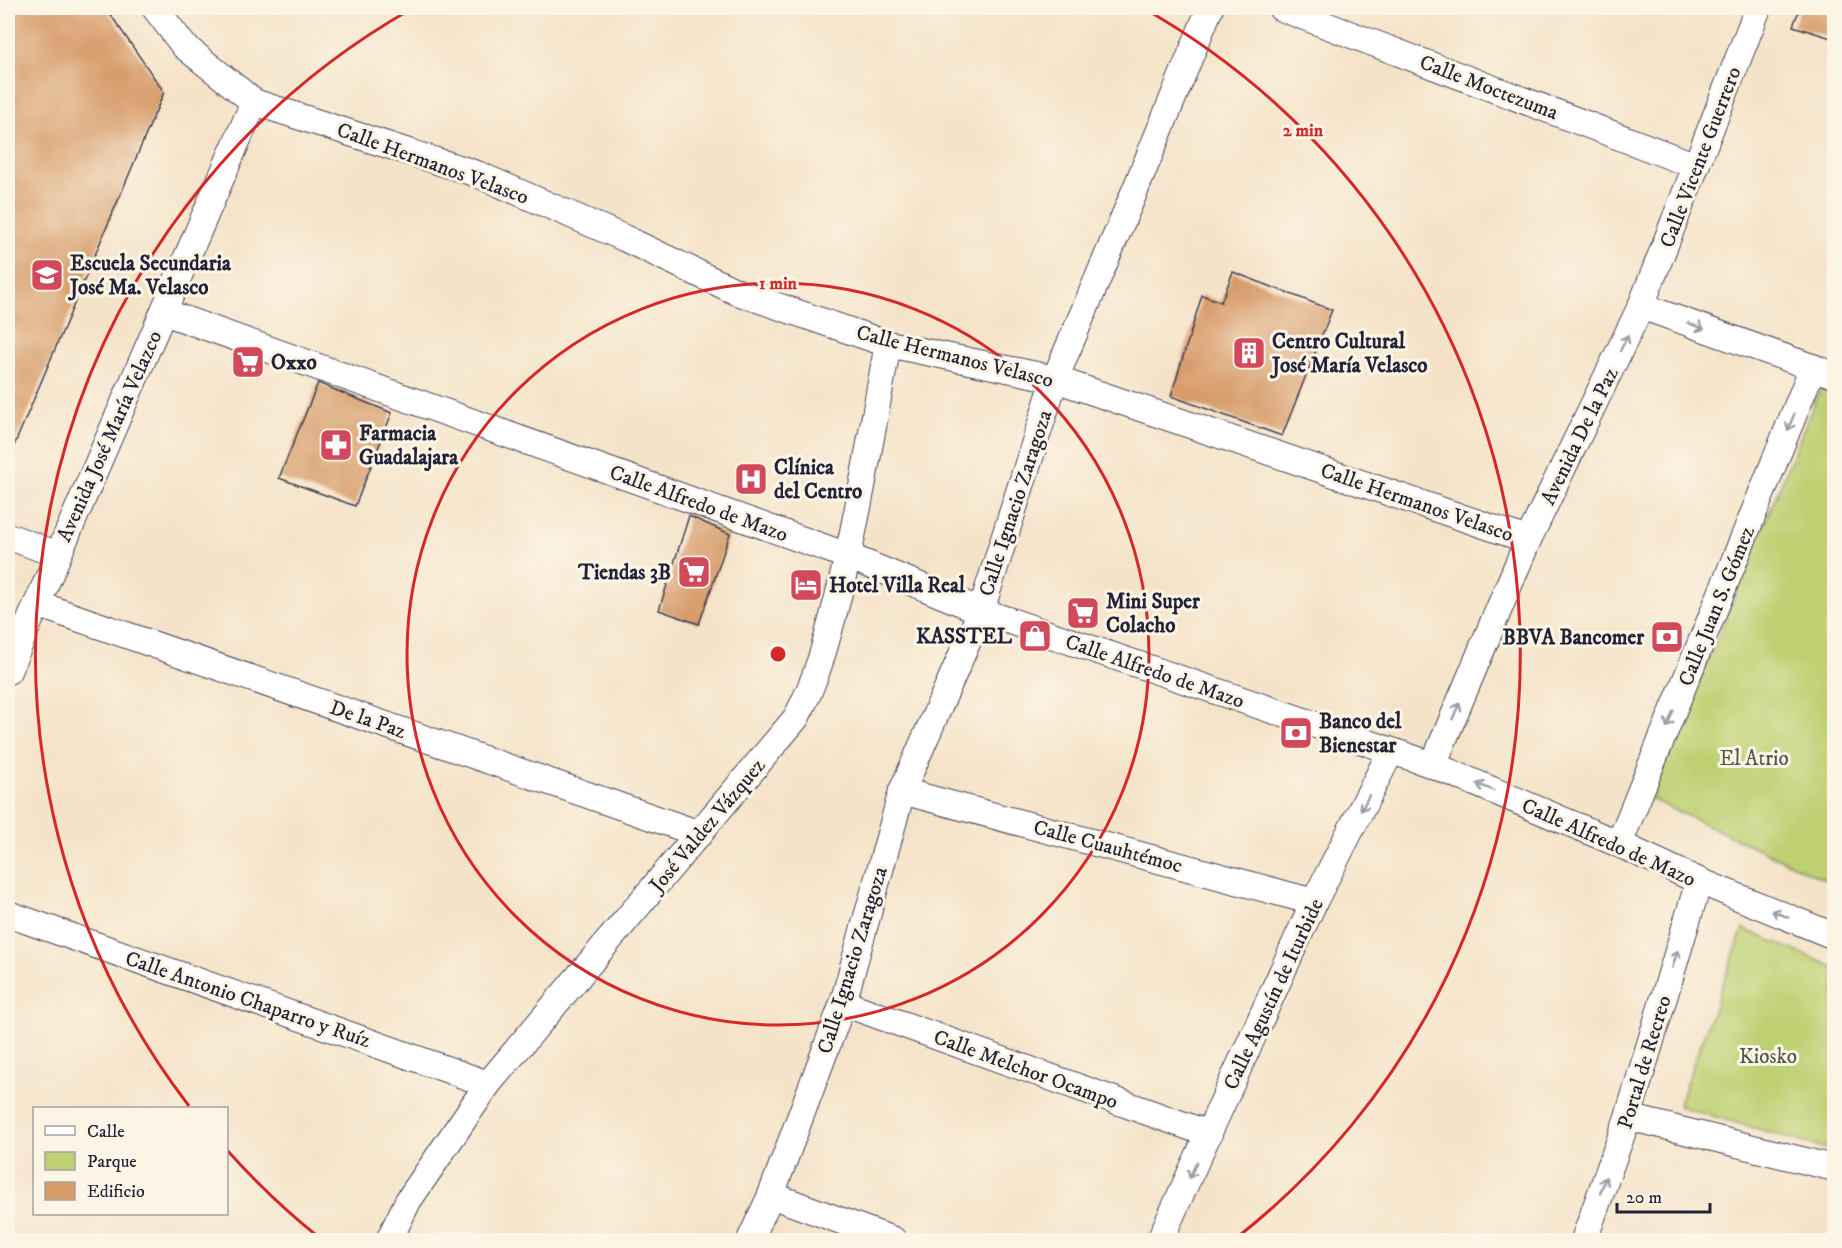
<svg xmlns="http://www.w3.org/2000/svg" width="1842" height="1248" viewBox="0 0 1842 1248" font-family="'IM FELL DW Pica',serif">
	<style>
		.green { fill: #bed072; stroke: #707956; stroke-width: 1.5 }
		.building { fill: #d79c6a }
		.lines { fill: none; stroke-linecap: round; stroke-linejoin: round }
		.minor-casing { stroke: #423f50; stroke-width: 28 }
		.minor { stroke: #fff; stroke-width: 26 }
		.oneway { stroke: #9c9ca7 }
		.ring { fill: none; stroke: #d62828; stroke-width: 3 }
		.labels { text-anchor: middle; stroke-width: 6; stroke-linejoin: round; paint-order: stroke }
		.street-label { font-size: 21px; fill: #22223b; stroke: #fcf5e5 }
		.poi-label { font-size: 21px; font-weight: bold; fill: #22223b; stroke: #fcf5e5; text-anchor: start }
		.park-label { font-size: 21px; fill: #51564c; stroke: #fcf5e5 }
		.centre { fill: #d62828; stroke: #fcf5e5; stroke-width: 3 }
		.ring-label { font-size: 18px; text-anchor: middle; font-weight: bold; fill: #d62828; stroke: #fcf5e5; stroke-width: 6; stroke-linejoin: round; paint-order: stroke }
	</style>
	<rect width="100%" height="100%" fill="#fcf5e5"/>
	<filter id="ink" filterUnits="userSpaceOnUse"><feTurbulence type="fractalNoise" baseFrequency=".0167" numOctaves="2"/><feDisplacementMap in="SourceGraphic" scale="12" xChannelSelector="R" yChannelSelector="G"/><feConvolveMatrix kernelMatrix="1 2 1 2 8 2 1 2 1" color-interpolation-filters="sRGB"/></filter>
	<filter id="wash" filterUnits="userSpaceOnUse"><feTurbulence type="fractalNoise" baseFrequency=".008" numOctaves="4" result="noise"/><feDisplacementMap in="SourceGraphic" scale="24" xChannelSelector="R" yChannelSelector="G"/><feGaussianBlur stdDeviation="1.35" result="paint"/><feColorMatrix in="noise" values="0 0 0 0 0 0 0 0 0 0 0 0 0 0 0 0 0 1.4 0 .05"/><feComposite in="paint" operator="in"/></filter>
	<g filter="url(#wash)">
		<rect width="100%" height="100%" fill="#f5e3c9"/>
		<g class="green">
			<path d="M1826 375 1834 378V884L1651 799Z"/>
			<path d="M1743 929 1834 967V1151L1678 1106Z"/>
		</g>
		<g id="blocks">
			<g class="building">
				<path d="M8 8H106L164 92 8 460Z"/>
				<path d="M1800 8H1834V39L1793 26Z"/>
				<path d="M1233 272 1332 310 1282 436 1171 396 1202 295 1221 302Z"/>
				<path d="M318 383 392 413 355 506 279 478Z"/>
				<path d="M689 516 730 534 699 624 659 610Z"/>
			</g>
		</g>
	</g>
	<g filter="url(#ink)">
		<use href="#blocks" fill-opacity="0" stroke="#423f50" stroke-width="1.5"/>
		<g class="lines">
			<g class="minor-casing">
				<g id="minor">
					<path d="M155 8 184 46 254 102 477 174 624 238 737 292 888 344 1055 379 1528 540"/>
					<path d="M1281 8 1696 166"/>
					<path d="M1641 306 1834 375"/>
					<path d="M164 312 848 556 981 611 1433 765 1619 844 1699 881 1834 936"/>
					<path d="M8 536 58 555"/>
					<path d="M37 604 700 834"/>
					<path d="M8 671 254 102"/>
					<path d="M1433 765 1528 540 1641 306 1758 8"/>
					<path d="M902 791 1314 902"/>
					<path d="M1619 844 1813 367"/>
					<path d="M8 914 488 1084"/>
					<path d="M843 1003 1209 1134"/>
					<path d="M1628 1117 1834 1168"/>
					<path d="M771 1195 893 1240"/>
					<path d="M389 1240 408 1201 488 1084 796 718C817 680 827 639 838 597 859 514 872 429 888 344"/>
					<path d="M750 1240 771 1195 843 1003 902 791 981 611 1055 379 1129 205 1210 8"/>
					<path d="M1160 1240 1314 902 1391 751"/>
					<path d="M1584 1240 1628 1117 1699 881"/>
				</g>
			</g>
			<use href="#minor" class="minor"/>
		</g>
		<defs><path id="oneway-shaft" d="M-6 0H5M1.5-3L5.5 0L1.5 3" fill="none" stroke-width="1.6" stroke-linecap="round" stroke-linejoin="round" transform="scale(1.5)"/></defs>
		<g class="oneway">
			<use href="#oneway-shaft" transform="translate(1696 326) rotate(20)"/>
			<use href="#oneway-shaft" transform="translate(1624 343) rotate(-64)"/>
			<use href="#oneway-shaft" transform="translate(1791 422) rotate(112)"/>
			<use href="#oneway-shaft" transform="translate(1456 711) rotate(-67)"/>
			<use href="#oneway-shaft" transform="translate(1670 719) rotate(112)"/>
			<use href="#oneway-shaft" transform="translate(1485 787) rotate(-157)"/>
			<use href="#oneway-shaft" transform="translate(1365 803) rotate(117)"/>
			<use href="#oneway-shaft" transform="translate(1780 914) rotate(-158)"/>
			<use href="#oneway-shaft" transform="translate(1675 959) rotate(-73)"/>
			<use href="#oneway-shaft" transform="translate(1193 1170) rotate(115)"/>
			<use href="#oneway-shaft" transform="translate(1603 1185) rotate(-71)"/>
		</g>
	</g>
	<g class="ring">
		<circle cx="778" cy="654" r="371"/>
		<path d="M321 1239A742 742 0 0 1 227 1150M189 1106A742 742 0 0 1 413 8M1143 8A742 742 0 0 1 1235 1239"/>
	</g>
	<defs>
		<g id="school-square" transform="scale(1.725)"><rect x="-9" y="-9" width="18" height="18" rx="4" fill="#d1495b" stroke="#fcf5e5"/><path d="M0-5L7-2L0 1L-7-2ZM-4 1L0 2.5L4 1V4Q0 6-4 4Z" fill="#fff"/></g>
		<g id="building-square" transform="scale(1.725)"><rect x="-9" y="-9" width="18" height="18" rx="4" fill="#d1495b" stroke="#fcf5e5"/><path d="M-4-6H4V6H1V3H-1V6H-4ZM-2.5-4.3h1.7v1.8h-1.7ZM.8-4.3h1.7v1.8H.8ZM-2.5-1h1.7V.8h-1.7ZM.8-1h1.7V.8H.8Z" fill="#fff"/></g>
		<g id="supermarket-square" transform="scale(1.725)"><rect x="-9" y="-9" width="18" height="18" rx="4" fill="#d1495b" stroke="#fcf5e5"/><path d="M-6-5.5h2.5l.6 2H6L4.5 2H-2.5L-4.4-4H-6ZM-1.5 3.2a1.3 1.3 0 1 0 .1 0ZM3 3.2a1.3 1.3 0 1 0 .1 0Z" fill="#fff"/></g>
		<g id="pharmacy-square" transform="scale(1.725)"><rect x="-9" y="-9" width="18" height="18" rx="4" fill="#d1495b" stroke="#fcf5e5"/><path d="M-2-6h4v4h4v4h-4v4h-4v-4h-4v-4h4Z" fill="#fff"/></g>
		<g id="hospital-square" transform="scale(1.725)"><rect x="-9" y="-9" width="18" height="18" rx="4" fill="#d1495b" stroke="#fcf5e5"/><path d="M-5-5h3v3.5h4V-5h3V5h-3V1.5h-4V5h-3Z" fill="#fff"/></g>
		<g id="hotel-square" transform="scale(1.725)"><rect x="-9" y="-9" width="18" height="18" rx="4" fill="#d1495b" stroke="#fcf5e5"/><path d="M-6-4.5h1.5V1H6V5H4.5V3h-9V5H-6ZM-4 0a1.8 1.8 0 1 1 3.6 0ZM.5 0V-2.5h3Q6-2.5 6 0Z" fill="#fff"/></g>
		<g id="shop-square" transform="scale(1.725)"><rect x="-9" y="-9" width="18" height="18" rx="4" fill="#d1495b" stroke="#fcf5e5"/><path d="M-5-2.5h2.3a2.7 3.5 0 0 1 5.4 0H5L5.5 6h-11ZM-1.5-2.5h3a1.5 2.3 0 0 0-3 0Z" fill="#fff"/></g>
		<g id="bank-square" transform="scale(1.725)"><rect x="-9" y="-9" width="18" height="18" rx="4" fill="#d1495b" stroke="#fcf5e5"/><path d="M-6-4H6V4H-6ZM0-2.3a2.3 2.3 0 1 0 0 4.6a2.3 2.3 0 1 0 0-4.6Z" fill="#fff"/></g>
	</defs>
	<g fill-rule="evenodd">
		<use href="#school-square" x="47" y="275"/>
		<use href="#building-square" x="1249" y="353"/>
		<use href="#supermarket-square" x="248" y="362"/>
		<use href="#pharmacy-square" x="336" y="445"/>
		<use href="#hospital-square" x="751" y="479"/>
		<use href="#supermarket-square" x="694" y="572"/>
		<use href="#hotel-square" x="806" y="585"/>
		<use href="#supermarket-square" x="1083" y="613"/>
		<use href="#shop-square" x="1035" y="636"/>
		<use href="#bank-square" x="1667" y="637"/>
		<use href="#bank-square" x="1296" y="733"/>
	</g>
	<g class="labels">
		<g class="street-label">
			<text transform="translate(1489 87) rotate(21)" y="7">Calle Moctezuma</text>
			<text transform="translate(1700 157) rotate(-69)" y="7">Calle Vicente Guerrero</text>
			<text transform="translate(433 163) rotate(20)" y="7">Calle Hermanos Velasco</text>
			<text transform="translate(955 356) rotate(14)" y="7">Calle Hermanos Velasco</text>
			<text transform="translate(109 436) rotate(-66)" y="7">Avenida José María Velazco</text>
			<text transform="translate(1579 436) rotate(-64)" y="7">Avenida De la Paz</text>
			<text transform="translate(1417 502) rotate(19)" y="7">Calle Hermanos Velasco</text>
			<text transform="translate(699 503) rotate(20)" y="7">Calle Alfredo de Mazo</text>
			<text transform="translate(1015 503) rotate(-72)" y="7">Calle Ignacio Zaragoza</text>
			<text transform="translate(1716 606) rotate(-68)" y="7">Calle Juan S. Gómez</text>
			<text transform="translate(1155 671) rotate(19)" y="7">Calle Alfredo de Mazo</text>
			<text transform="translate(368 719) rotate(19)" y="7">De la Paz</text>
			<text transform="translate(707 825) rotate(-50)" y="7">José Valdez Vázquez</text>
			<text transform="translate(1609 842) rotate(24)" y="7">Calle Alfredo de Mazo</text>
			<text transform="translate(1108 846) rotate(15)" y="7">Calle Cuauhtémoc</text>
			<text transform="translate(852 960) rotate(-73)" y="7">Calle Ignacio Zaragoza</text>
			<text transform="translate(1273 994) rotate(-65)" y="7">Calle Agustín de Iturbide</text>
			<text transform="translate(248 999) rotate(19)" y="7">Calle Antonio Chaparro y Ruíz</text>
			<text transform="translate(1644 1062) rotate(-73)" y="7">Portal de Recreo</text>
			<text transform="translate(1026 1069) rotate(20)" y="7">Calle Melchor Ocampo</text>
		</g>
		<g class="poi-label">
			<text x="70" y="270">Escuela Secundaria<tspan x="70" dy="24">José Ma. Velasco</tspan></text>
			<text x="1272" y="348">Centro Cultural<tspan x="1272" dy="24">José María Velasco</tspan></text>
			<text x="271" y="369">Oxxo</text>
			<text x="359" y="440">Farmacia<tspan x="359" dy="24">Guadalajara</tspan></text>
			<text x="774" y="474">Clínica<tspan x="774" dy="24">del Centro</tspan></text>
			<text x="671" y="579" text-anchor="end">Tiendas 3B</text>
			<text x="829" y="592">Hotel Villa Real</text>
			<text x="1106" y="608">Mini Super<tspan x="1106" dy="24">Colacho</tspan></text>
			<text x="1012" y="643" text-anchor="end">KASSTEL</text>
			<text x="1644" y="644" text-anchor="end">BBVA Bancomer</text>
			<text x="1319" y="728">Banco del<tspan x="1319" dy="24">Bienestar</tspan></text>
		</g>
		<g class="park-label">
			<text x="1754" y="765">El Atrio</text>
			<text x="1768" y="1063">Kiosko</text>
		</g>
	</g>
	<circle cx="778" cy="654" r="9" class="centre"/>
	<g class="ring-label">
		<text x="1303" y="136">2 min</text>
		<text x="778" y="289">1 min</text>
	</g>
	<rect width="1842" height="1248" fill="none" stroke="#fcf5e5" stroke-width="30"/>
	<rect x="33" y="1107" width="195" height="108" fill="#fcf5e5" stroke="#a5a1a1" stroke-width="1.5"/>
	<rect x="45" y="1126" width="30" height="9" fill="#ffffff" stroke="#a5a1a1" stroke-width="1.5"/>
	<text x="87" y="1137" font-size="18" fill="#22223b">Calle</text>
	<rect x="45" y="1152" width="30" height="18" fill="#bed072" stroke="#a5a1a1" stroke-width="1.5"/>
	<text x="87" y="1167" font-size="18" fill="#22223b">Parque</text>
	<rect x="45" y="1182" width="30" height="18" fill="#d79c6a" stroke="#a5a1a1" stroke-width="1.5"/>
	<text x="87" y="1197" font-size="18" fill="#22223b">Edificio</text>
	<path d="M1617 1203v9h93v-9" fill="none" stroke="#22223b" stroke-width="3"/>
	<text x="1626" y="1203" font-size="18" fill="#22223b" stroke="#fcf5e5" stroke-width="4.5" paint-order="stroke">20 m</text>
</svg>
